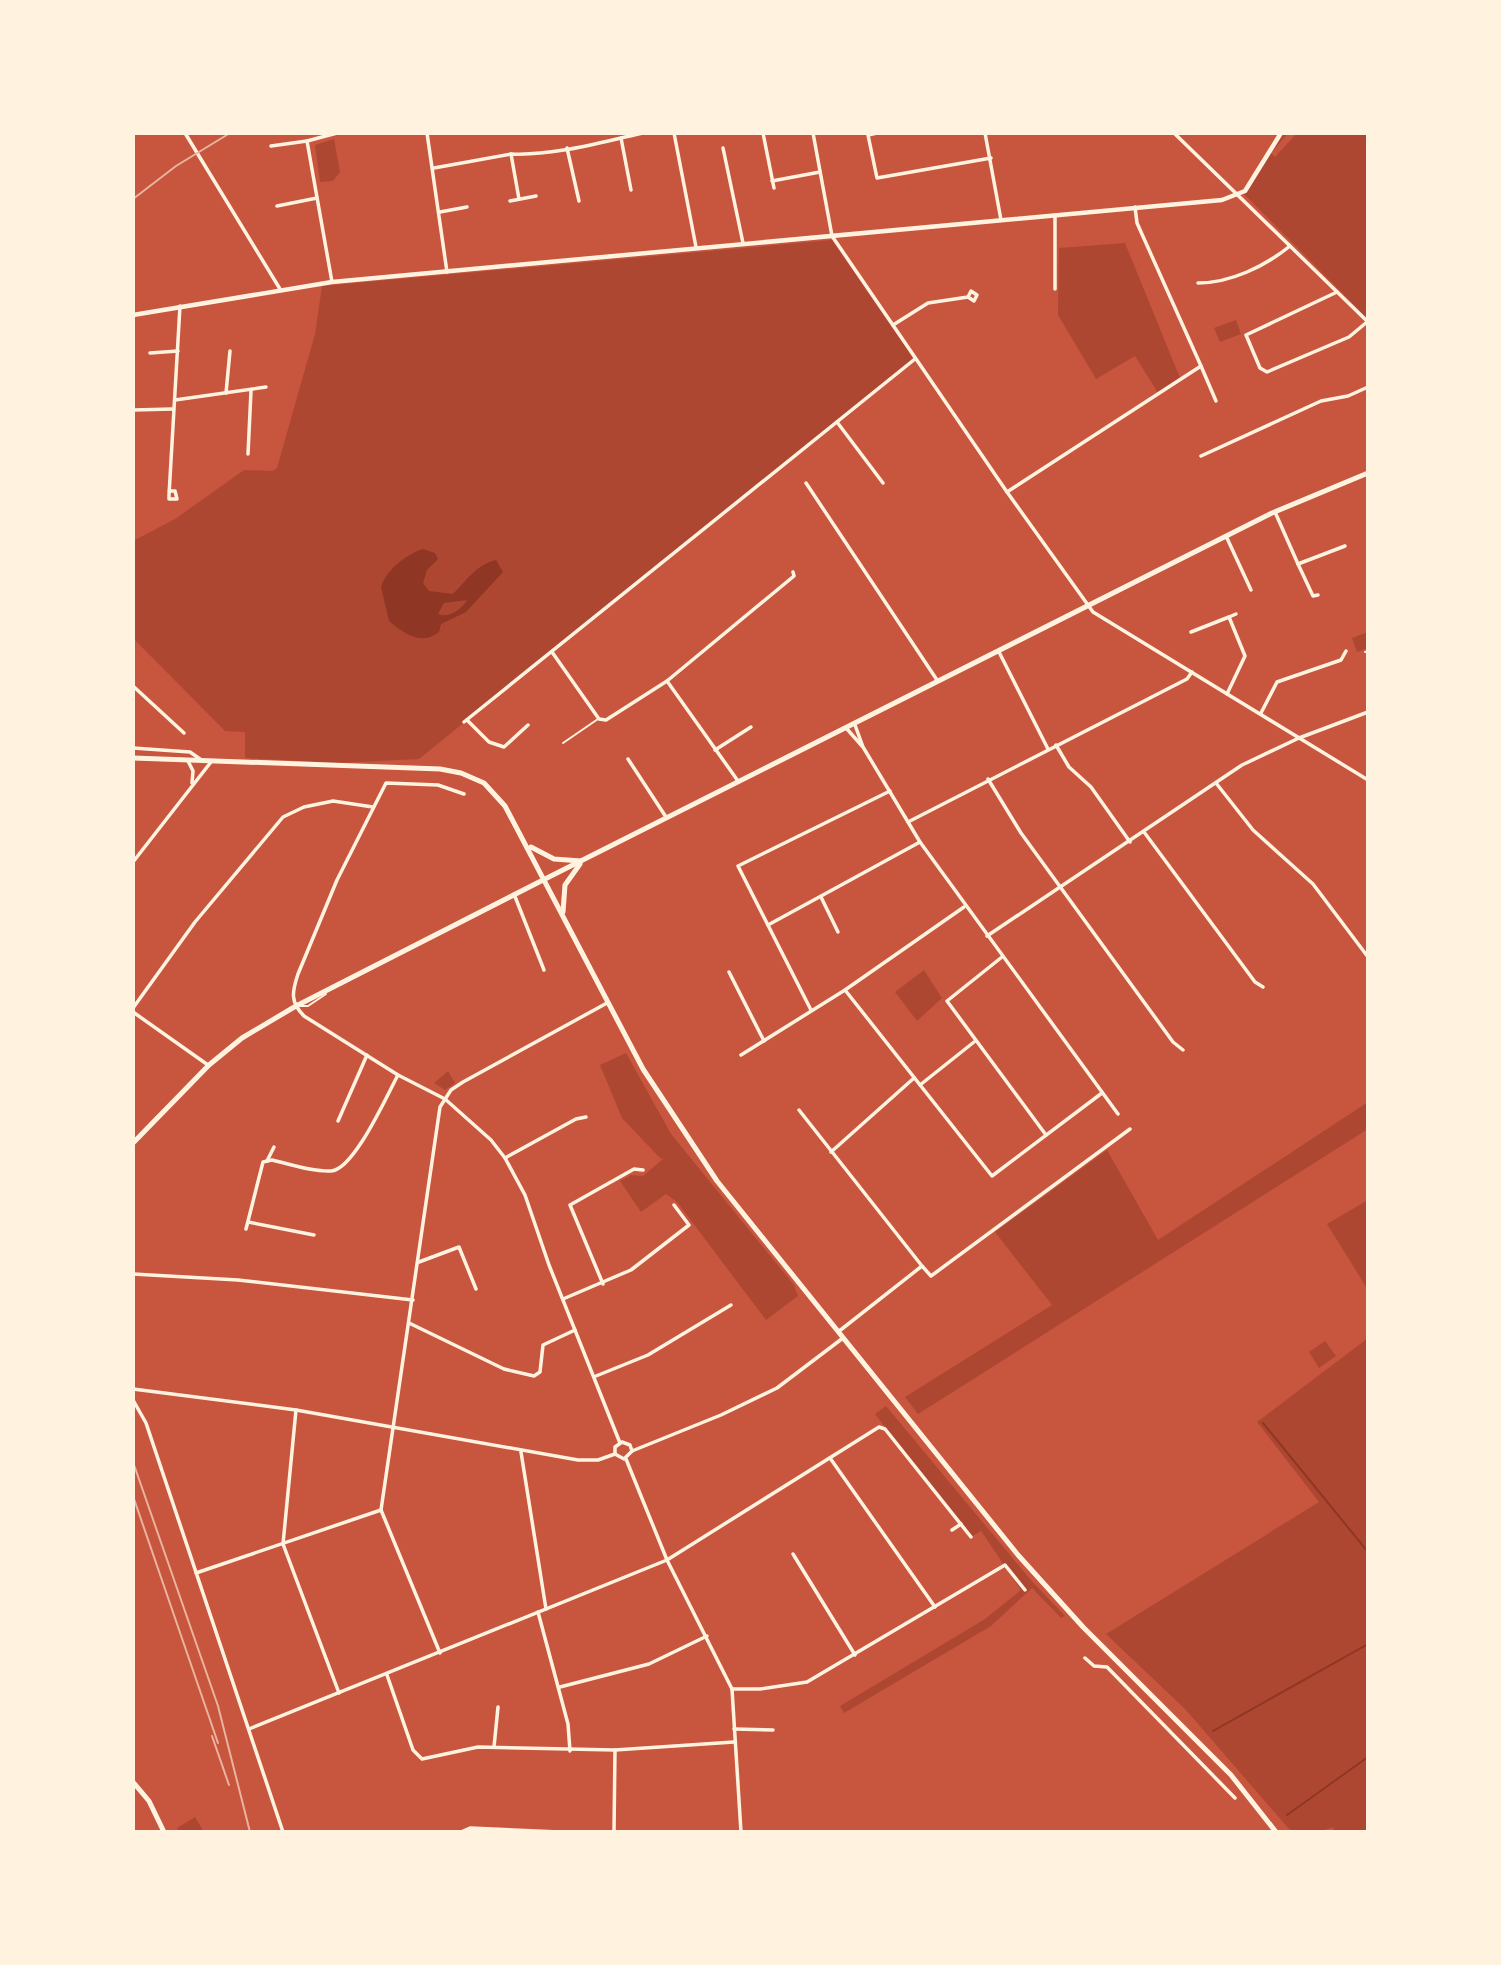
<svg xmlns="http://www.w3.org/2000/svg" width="1501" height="1965" viewBox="0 0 1501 1965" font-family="'Roboto Condensed',sans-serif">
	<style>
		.green { fill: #ae4732 }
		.water { fill: #8f3625; fill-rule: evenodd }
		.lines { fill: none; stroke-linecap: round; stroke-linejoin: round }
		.stream { stroke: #8f3625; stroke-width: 2 }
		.service { stroke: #fff3e0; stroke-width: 2 }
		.minor { stroke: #fff3e0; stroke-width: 3.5 }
		.tertiary { stroke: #fff3e0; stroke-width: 4.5 }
		.secondary { stroke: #fff3e0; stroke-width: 5 }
		.primary { stroke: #fff3e0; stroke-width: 5 }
		.rail { stroke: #e9b49f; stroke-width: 2 }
	</style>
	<rect width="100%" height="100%" fill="#c8553d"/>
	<g class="green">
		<path d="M1283 133H1288L1271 153 1275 157 1297 133H1368V319L1244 194Z"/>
		<path d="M334 139 340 172 333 181 320 182 315 145Z"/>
		<path d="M832 240 913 358 419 759 338 763 245 758V732L225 731 133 638V541L175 519 244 470 272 471 277 468 315 334 322 286Z"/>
		<path d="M1125 243 1180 378 1158 393 1135 356 1096 379 1058 315 1059 248Z"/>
		<path d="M1236 320 1241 334 1220 342 1214 328Z"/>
		<path d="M1368 632V648L1357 652 1352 638Z"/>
		<path d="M924 970 942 998 917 1021 895 992Z"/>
		<path d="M626 1053 671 1134 794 1285 798 1296 766 1320 677 1202 666 1194 641 1212 620 1181 631 1175 643 1176 664 1158 661 1159 622 1118 600 1065Z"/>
		<path d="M448 1071 455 1083 445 1090 434 1083Z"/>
		<path d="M1368 1102V1129L918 1414 905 1397 1052 1305 995 1232 1107 1150 1158 1240Z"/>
		<path d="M1368 1200V1290L1327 1224Z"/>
		<path d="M1368 1338V1832H1332L1334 1827C1320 1832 1304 1835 1289 1829L1185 1709 1106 1634 1319 1502 1257 1422Z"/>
		<path d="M1325 1341 1336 1356 1319 1368 1309 1352Z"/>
		<path d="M886 1406 1030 1579 1065 1616 1061 1618 1032 1588 991 1626 844 1713 840 1706 985 1619 1021 1590 981 1531 971 1537 875 1414Z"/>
		<path d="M195 1817 204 1832H179L177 1828Z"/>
	</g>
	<path class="water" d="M423 549 435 553 438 559 427 570 423 583 429 591 453 594C466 581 477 564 496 560L503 572 466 612 441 624 439 632C422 646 404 634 389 621L381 587C386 570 407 554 423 549ZM467 600C462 609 448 619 438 614L444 603Z"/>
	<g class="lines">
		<g class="stream">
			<path d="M1263 1423 1368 1552"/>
			<path d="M1213 1731 1368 1644"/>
			<path d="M1287 1815 1368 1757"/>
		</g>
		<g class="service">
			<path d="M1365 652 1368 651"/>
			<path d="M563 743 598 719"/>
			<path d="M300 1006H308L326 994"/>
		</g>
		<g class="minor">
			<path d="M185 133 280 289"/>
			<path d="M427 133 447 272"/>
			<path d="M674 133 696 247"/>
			<path d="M763 133 774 188"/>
			<path d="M813 133 832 236 1007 492 1093 612 1368 780"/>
			<path d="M877 133 868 135 877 178 991 158"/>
			<path d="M985 133 1001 220"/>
			<path d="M1174 133 1368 322"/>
			<path d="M621 138 631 190"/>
			<path d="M271 146 307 141"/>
			<path d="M567 148 579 201"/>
			<path d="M723 148 743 243"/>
			<path d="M511 154 519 199"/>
			<path d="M434 168 511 154C554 156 601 142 643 133"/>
			<path d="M772 181 820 172"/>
			<path d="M510 201 536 196"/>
			<path d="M277 206 317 198"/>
			<path d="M440 212 467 207"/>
			<path d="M332 282 307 141 337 133"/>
			<path d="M1198 283C1231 283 1265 266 1290 246"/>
			<path d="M1055 289V215"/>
			<path d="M1337 292 1246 335 1260 368 1267 372 1349 337 1367 322"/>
			<path d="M893 325 928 303 968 297 971 291 977 295 974 301 968 297"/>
			<path d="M150 353 178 351"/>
			<path d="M1201 366 1216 401"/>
			<path d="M226 393 230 351"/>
			<path d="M175 400 266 387"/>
			<path d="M133 410 173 409"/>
			<path d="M837 422 883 483"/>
			<path d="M248 454 251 391"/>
			<path d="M1201 456 1321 401 1348 396 1368 387"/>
			<path d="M806 483 937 680"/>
			<path d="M169 491H175L177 499H169V495L180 306"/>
			<path d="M1007 492 1201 366 1137 223 1135 207"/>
			<path d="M1275 512 1298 564 1345 546"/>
			<path d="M1226 536 1251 590"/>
			<path d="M1298 564 1313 596 1318 595"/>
			<path d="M1191 632 1229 617"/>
			<path d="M552 652 599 719 606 720 667 681 794 576 793 572"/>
			<path d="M999 652 1048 749"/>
			<path d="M667 681 738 781"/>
			<path d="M133 686 184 733"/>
			<path d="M1227 694 1245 656 1229 617 1236 614"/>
			<path d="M1261 713 1277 682 1341 660 1346 651"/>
			<path d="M467 720 489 742 504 747 528 725"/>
			<path d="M464 722 915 359"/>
			<path d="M855 725 863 747 920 842 1118 1114"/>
			<path d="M847 729 862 746"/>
			<path d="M1056 745 1069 767 1091 787 1130 842"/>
			<path d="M133 748 190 752 200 759"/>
			<path d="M715 750 751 727"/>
			<path d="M628 759 666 817"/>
			<path d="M188 761 193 771 192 783"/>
			<path d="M988 779 1021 833 1173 1042 1183 1050"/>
			<path d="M1216 783 1253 830 1313 884 1368 957"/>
			<path d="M464 794 438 785 386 783 337 880 298 974C292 992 290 1002 304 1016L398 1075 445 1099 491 1140 505 1158 525 1195 549 1265 620 1443"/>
			<path d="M908 822 1187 679 1192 672"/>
			<path d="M1144 832 1255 982 1263 987"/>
			<path d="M133 862 211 762"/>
			<path d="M514 894 544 970"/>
			<path d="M821 897 838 932"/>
			<path d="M768 925 920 842"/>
			<path d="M987 936 1242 765 1299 738 1368 712"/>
			<path d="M1002 957 947 1001 1046 1135"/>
			<path d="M729 972 764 1041"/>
			<path d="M845 990 992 1176 1102 1093"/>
			<path d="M133 1008 195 922 283 817 304 807 333 801 373 807"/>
			<path d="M811 1010 738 866 890 791"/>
			<path d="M133 1012 208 1065"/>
			<path d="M741 1055 845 990 964 907"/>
			<path d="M920 1085 974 1042"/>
			<path d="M799 1110 922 1266 838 1332"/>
			<path d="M338 1121 367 1055"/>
			<path d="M831 1152 914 1078"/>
			<path d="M505 1158 576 1119 586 1117"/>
			<path d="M267 1161 274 1147"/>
			<path d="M248 1222 314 1235"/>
			<path d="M246 1229 263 1162 272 1160C290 1164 312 1172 331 1171 354 1170 387 1095 398 1075"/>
			<path d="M419 1262 459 1247 476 1289"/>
			<path d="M922 1266 931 1276 1130 1129"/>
			<path d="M133 1274 238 1280 413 1300"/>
			<path d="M603 1284 570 1205 634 1169 643 1170"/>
			<path d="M563 1299 631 1270 689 1225 674 1205"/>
			<path d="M409 1323 504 1369 534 1376 540 1372 543 1345 575 1330"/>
			<path d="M596 1376 648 1355 731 1305"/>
			<path d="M133 1389 296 1410 578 1460H598L615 1454"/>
			<path d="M133 1400 146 1423 283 1832"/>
			<path d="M296 1410 283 1544 339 1693"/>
			<path d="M632 1451 721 1415 777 1388 843 1338"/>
			<path d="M521 1452 546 1609"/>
			<path d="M615 1454V1447L622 1442 630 1445 632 1451"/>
			<path d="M615 1454 624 1459 632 1451"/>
			<path d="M830 1458 935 1607"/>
			<path d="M626 1459 667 1560 732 1689 741 1832"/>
			<path d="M381 1510 440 1107 451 1090 463 1082 607 1003"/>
			<path d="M381 1510 440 1653"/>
			<path d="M952 1530 961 1524"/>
			<path d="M793 1554 855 1655"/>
			<path d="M196 1573 381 1510"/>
			<path d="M538 1612 568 1724 570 1751"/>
			<path d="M1085 1658 1094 1666 1107 1667 1235 1798"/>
			<path d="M387 1675 413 1750 422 1759 478 1747 615 1750 734 1742"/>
			<path d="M560 1687 649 1664 707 1636"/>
			<path d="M732 1689H760L807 1682 1005 1565 1025 1590"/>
			<path d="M249 1729 667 1560 879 1427 885 1429 971 1537"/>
			<path d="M734 1729 773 1730"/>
			<path d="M494 1747 498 1707"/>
			<path d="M461 1832 470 1828 559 1832"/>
			<path d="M614 1832 615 1750"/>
		</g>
		<path class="tertiary" d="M133 315 332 282 1222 200 1245 191 1281 133"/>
		<g class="secondary">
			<path d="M133 1143 209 1065 242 1038 296 1006 545 879"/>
			<path d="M133 1782 149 1801 164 1832"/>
		</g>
		<g class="primary">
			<path d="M133 758 440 769 461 773 484 783 505 806 643 1069 717 1181 1018 1555 1083 1627 1231 1775 1276 1832"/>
			<path d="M531 847 554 859 581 861"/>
			<path d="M545 879 1272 513 1368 473"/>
			<path d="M563 912 565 885 580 864"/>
		</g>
		<g class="rail">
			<path d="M133 199 176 166 230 133"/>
			<path d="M133 1462 218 1706 250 1832"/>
			<path d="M133 1496 218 1743"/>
			<path d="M212 1736 229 1785"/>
		</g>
	</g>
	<rect width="1501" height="1965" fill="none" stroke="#fff3e0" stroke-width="270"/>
</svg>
